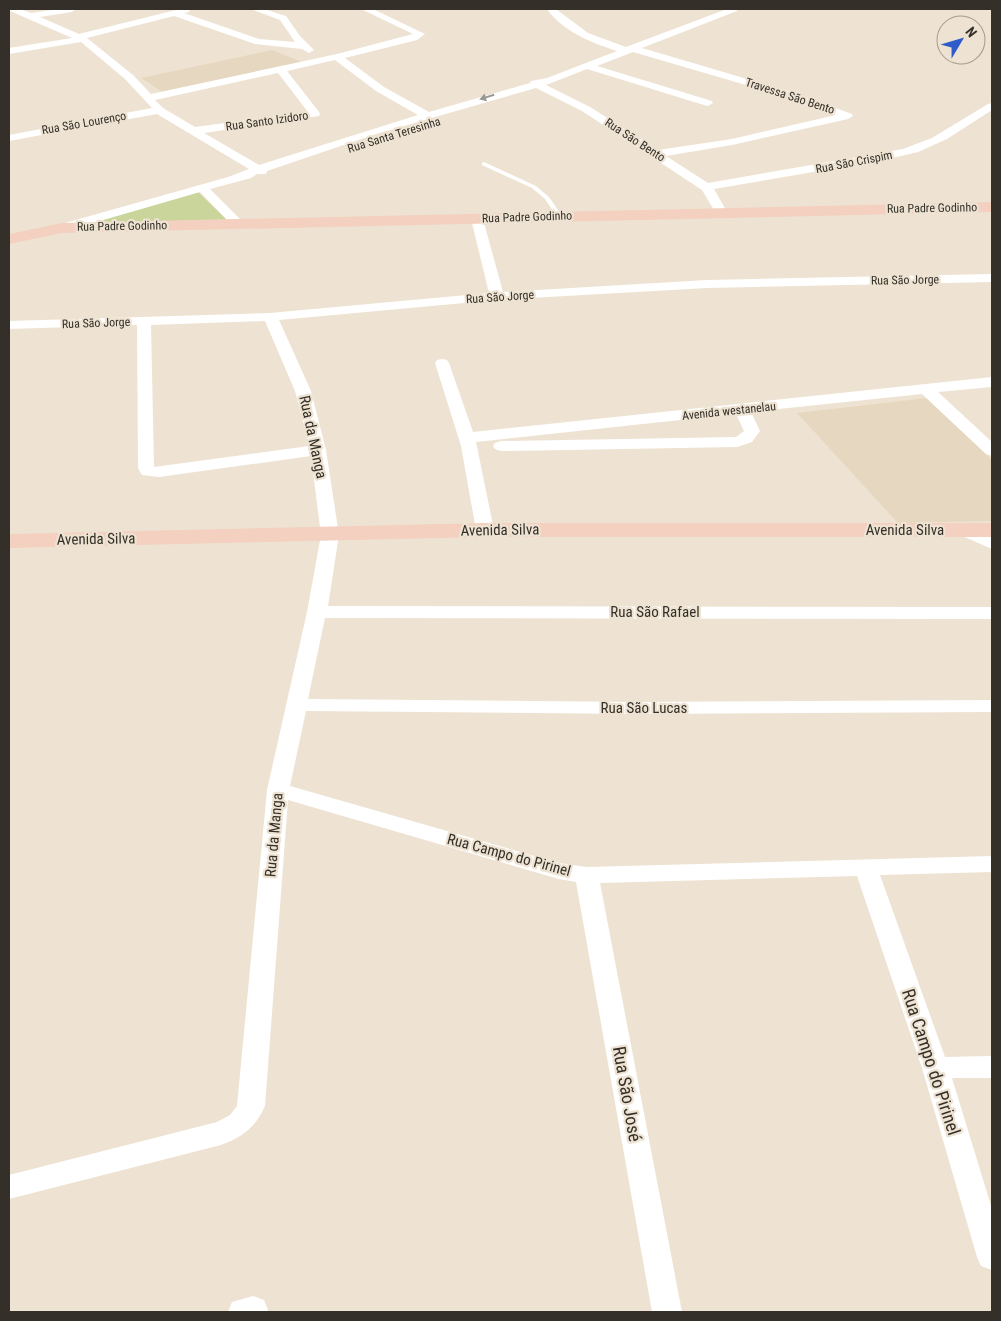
<svg xmlns="http://www.w3.org/2000/svg" width="1001" height="1321" viewBox="0 0 1001 1321" font-family="'Roboto Condensed',sans-serif">
	<style>
		.built { fill: #e6d8c0 }
		.green { fill: #cad59b }
		.lines { fill: none; stroke-linecap: round; stroke-linejoin: round }
		.lane { fill: #fff; fill-rule: evenodd }
		.street { fill: #fff; fill-rule: evenodd }
		.secondary { fill: #f4d0c0; fill-rule: evenodd }
		.oneway { fill: #9a9894 }
		.labels { text-anchor: middle; stroke-width: 4.5; stroke-linejoin: round; paint-order: stroke }
		.far-street-label { font-size: 12px; fill: #343029; stroke: #eee3d2 }
		.street-label { font-size: 15px; fill: #343029; stroke: #eee3d2 }
		.near-street-label { font-size: 18px; fill: #343029; stroke: #eee3d2 }
	</style>
	<rect width="100%" height="100%" fill="#eee3d2"/>
	<g class="built">
		<path d="M272 50 302 62 162 92 141 78Z"/>
		<path d="M927 398 992 460V521L898 523 797 413Z"/>
	</g>
	<path class="green" d="M197 191 229 222 80 225Z"/>
	<g class="lines">
		<path class="lane" d="M484 162 536 186 549 197 562 216 561 217H557L545 199 532 188 482 165V163Z"/>
		<g class="street">
			<path d="M9 9H20L31 13 58 9H76L72 12 40 17 79 34 180 9H190L189 12 184 13 259 39 295 42 280 20 251 9H264L286 16 300 36 314 50 309 53 302 49 255 44 174 16 87 38 133 75 151 94 337 54 413 34 361 9H373L425 34 417 40 345 58 384 87 429 112 530 83 531 81 547 78 617 51C592 43 562 31 547 9H556L588 33 626 47 727 9H738L737 11 642 48 788 91 852 114 853 116 848 119 732 145 666 156 708 183 903 149 932 138 988 104 992 103V110L947 139 918 152 884 160 714 189 727 212 721 216 717 215 702 190 582 111 536 88 376 134 267 171 266 174H257L251 178 210 189 241 220 243 223 241 226H233L200 192 62 232 58 231 56 228 58 225 228 177 249 169 157 114 9 141V135L152 108 125 79 81 42 9 54V48L72 38 10 11ZM633 52 780 95 836 115 732 139 658 150 590 107 546 85 587 69 704 105 708 106 713 103 712 101 597 66ZM335 60 376 91 418 115 259 165 204 133 319 116 320 114 319 112 287 71ZM278 73 308 112 195 127 163 108 155 100Z"/>
			<path d="M477 215 483 219 503 292 707 280 992 274V282L707 288 497 300 279 320 311 391 326 450 339 535 328 606 992 607V619L325 618 308 699 635 702 992 700V712L635 714 306 711 290 786 559 863 587 867 992 856V872L880 875 945 1057 992 1056V1078H952L992 1209V1270L981 1266 977 1257 922 1068 857 876 600 883 682 1312H652L576 882 559 879 288 800 265 1106C255 1128 243 1137 221 1145L9 1199V1175L217 1122 230 1115 237 1106 267 790 307 612 321 535 311 456 159 477 142 475 138 468 137 325 9 329V321L270 313 489 293 471 219ZM265 321 295 391 309 446 154 467 151 325Z"/>
			<path d="M442 359 447 360 449 363 473 432 992 377V387L938 392 992 442V456L986 454 922 394 751 412 760 431 752 442 737 447 501 451 495 449 493 446 495 443 501 441 736 437 744 431 736 414 476 442 494 530 491 534 485 535 479 534 476 530 461 446 435 363 437 360Z"/>
			<path d="M966 526 992 537V549L960 535 957 531 960 527Z"/>
			<path d="M253 1296 264 1300 268 1310 267 1312H228L232 1302Z"/>
		</g>
		<g class="secondary">
			<path d="M992 202V212L62 233 9 244V234L62 223Z"/>
			<path d="M485 523H992V537H485L9 548V534Z"/>
		</g>
	</g>
	<defs><path id="oneway-solid" d="M-6-.8H1V-3.2L6.5 0L1 3.2V.8H-6Z" transform="scale(1.25)"/></defs>
	<use class="oneway" href="#oneway-solid" transform="translate(487 97) rotate(163)"/>
	<g class="labels">
		<g class="far-street-label">
			<text transform="translate(790 96) rotate(18)" y="4">Travessa São Bento</text>
			<text transform="translate(267 121) rotate(-8)" y="4">Rua Santo Izidoro</text>
			<text transform="translate(84 123) rotate(-10)" y="4">Rua São Lourenço</text>
			<text transform="translate(394 135) rotate(-17)" y="4">Rua Santa Teresinha</text>
			<text transform="translate(635 140) rotate(33)" y="4">Rua São Bento</text>
			<text transform="translate(854 162) rotate(-11)" y="4">Rua São Crispim</text>
			<text transform="translate(932 208) rotate(-1)" y="4">Rua Padre Godinho</text>
			<text transform="translate(527 217) rotate(-2)" y="4">Rua Padre Godinho</text>
			<text transform="translate(122 226) rotate(-1)" y="4">Rua Padre Godinho</text>
			<text transform="translate(905 280) rotate(-1)" y="4">Rua São Jorge</text>
			<text transform="translate(500 297) rotate(-4)" y="4">Rua São Jorge</text>
			<text transform="translate(96 323) rotate(-2)" y="4">Rua São Jorge</text>
			<text transform="translate(729 411) rotate(-6)" y="4">Avenida westanelau</text>
		</g>
		<g class="street-label">
			<text transform="translate(313 437) rotate(78)" y="5">Rua da Manga</text>
			<text transform="translate(500 530) rotate(-1)" y="5">Avenida Silva</text>
			<text x="905" y="535">Avenida Silva</text>
			<text transform="translate(96 539) rotate(-1)" y="5">Avenida Silva</text>
			<text x="655" y="617">Rua São Rafael</text>
			<text x="644" y="713">Rua São Lucas</text>
			<text transform="translate(274 835) rotate(-85)" y="5">Rua da Manga</text>
			<text transform="translate(509 855) rotate(15)" y="5">Rua Campo do Pirinel</text>
		</g>
		<g class="near-street-label">
			<text transform="translate(931 1062) rotate(72)" y="6">Rua Campo do Pirinel</text>
			<text transform="translate(627 1094) rotate(80)" y="6">Rua São José</text>
		</g>
	</g>
	<rect width="1001" height="1321" fill="none" stroke="#343029" stroke-width="20"/>
	<g transform="translate(961 40) rotate(52)"><circle r="24" fill="#eee3d2" stroke="#a49b8e"/>
	<path d="M0-4L9 19L0 12L-9 19Z" fill="#2e5ccb"/>
	<text y="-8" font-size="14" font-weight="bold" text-anchor="middle" fill="#343029">N</text>
	</g>
</svg>
